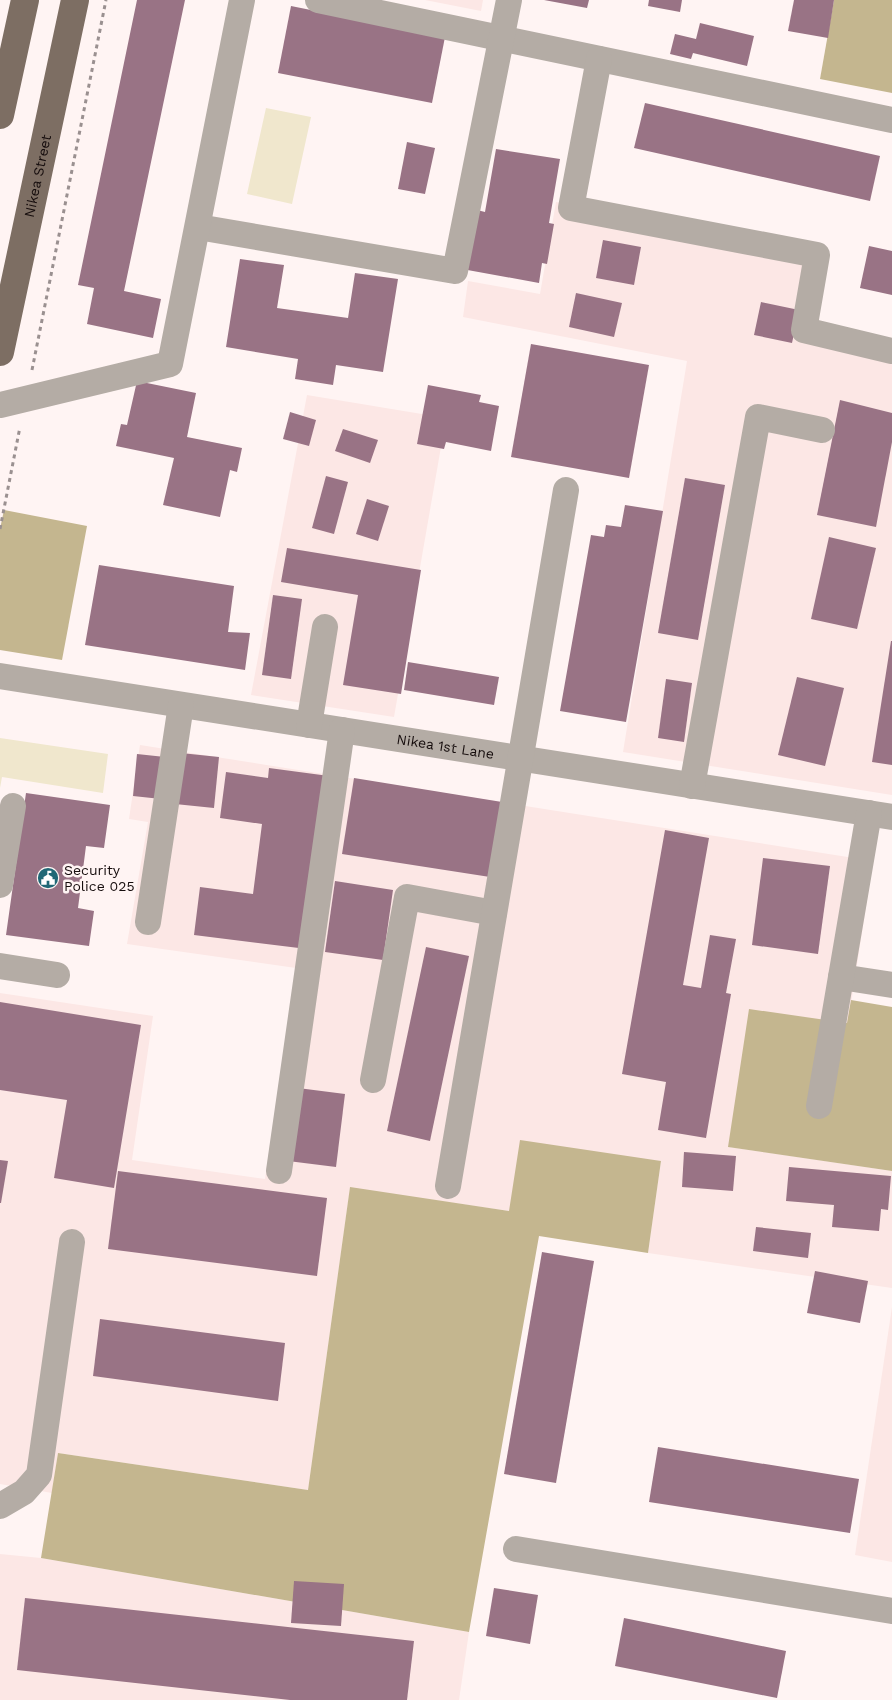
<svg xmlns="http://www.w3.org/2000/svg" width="892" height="1700" viewBox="0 0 892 1700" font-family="'Work Sans',sans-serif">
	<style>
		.built { fill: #fce7e5 }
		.green { fill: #f0e7cd }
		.forest { fill: #c4b68f }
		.building { fill: #997385 }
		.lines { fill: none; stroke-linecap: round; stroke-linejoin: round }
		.path { stroke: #9a9090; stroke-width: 3; stroke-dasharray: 4 4; stroke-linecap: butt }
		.minor { stroke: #b4aca5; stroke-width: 26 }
		.major { stroke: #7d6e63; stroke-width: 28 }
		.labels { text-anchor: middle; stroke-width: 5; stroke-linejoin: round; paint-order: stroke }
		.street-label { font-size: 14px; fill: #160d0d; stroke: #fff4f3 }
		.poi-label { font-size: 14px; fill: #160d0d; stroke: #fff4f3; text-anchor: start }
	</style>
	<rect width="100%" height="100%" fill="#fff4f3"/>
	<g class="built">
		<path d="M425 0H483L481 11Z"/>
		<path d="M556 202 817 248 804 330 892 346V795L623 752 687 361 463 317 468 281 540 294Z"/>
		<path d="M307 395 446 418 394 717 251 695Z"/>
		<path d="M140 745 873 861 848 1023 729 1147 892 1171V1288L648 1253 661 1161 509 1211 350 1188 308 1490 58 1453 52 1493 0 1484V993L153 1016 132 1160 265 1179 296 968 127 944 148 822 129 819Z"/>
		<path d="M892 1307V1562L855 1555Z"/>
		<path d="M0 1554 41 1558 469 1632 459 1700H0Z"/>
	</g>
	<g class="green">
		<path d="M266 108 311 117 292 204 247 194Z"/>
		<path d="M0 738 108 754 103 793 2 777 0 788Z"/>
	</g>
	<g class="forest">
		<path d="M834 0H892V93L820 79Z"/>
		<path d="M4 510 87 526 62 660 0 650V529Z"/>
		<path d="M851 1000 892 1007V1171L728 1147 749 1009 847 1023Z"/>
		<path d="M520 1140 661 1161 648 1253 539 1236 469 1632 41 1558 58 1453 308 1490 350 1187 509 1211Z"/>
	</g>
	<g class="building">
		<path d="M137 0H185L124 291 161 299 153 338 87 324 94 288 78 285Z"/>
		<path d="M544 0H589L587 8Z"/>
		<path d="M649 0H682L680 12 648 6Z"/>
		<path d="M794 0H834L828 38 788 31Z"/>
		<path d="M291 6 445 37 432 103 278 73Z"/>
		<path d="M700 23 754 36 747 66 693 53 691 59 670 54 675 34 696 39Z"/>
		<path d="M645 103 880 156 870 201 634 148Z"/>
		<path d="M407 142 435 148 425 194 398 189Z"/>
		<path d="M496 149 560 159 549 223 554 224 547 264 542 263 539 283 462 269 473 209 485 212Z"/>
		<path d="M603 240 641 247 634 285 596 278Z"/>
		<path d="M869 246 892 251V295L860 288Z"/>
		<path d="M240 259 284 265 277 308 348 318 355 273 398 279 383 372 336 365 333 385 295 379 298 359 226 347Z"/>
		<path d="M576 293 622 303 614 337 569 327Z"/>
		<path d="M761 302 799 310 792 343 754 335Z"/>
		<path d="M531 344 649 365 629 478 511 457Z"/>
		<path d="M137 381 196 393 187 437 242 448 237 472 230 470 220 517 163 505 174 458 116 446 121 424 127 425Z"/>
		<path d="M428 385 481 395 479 402 499 406 491 451 446 442 444 449 417 444Z"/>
		<path d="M840 400 892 413V442L876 527 817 515Z"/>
		<path d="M290 412 316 420 309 446 283 439Z"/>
		<path d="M343 429 378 440 370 463 335 451Z"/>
		<path d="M326 476 348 482 334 534 312 528Z"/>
		<path d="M685 478 725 485 698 640 658 633Z"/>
		<path d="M367 499 389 506 378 541 356 534Z"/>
		<path d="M625 505 663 511 626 722 560 711 591 535 604 537 606 525 621 527Z"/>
		<path d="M829 537 876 548 857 629 811 619Z"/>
		<path d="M287 548 421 570 401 694 343 685 358 595 281 582Z"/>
		<path d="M99 565 234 586 228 632 250 633 245 670 85 645Z"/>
		<path d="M273 595 302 599 291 679 262 675Z"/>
		<path d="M891 641H892V765L872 762Z"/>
		<path d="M408 662 499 677 494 705 404 690Z"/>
		<path d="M797 677 844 688 825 766 778 755Z"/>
		<path d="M666 679 692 683 684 742 658 738Z"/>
		<path d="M181 753 219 757 214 808 175 804Z"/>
		<path d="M137 754 165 757 161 799 133 796Z"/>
		<path d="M269 768 329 776 307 949 194 935 200 887 253 894 262 824 220 818 226 772 268 778Z"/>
		<path d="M354 778 502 802 490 877 342 854Z"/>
		<path d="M26 793 110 805 104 848 86 846 78 908 94 911 89 946 6 935Z"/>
		<path d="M665 830 709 838 683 985 701 988 710 935 736 939 726 993 731 994 706 1138 658 1130 666 1082 622 1074Z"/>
		<path d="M763 858 830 866 818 954 752 945Z"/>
		<path d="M335 881 393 890 383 960 325 952Z"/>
		<path d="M426 947 469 956 430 1141 387 1131Z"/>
		<path d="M0 1002 141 1025 114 1188 54 1178 67 1100 0 1090Z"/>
		<path d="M298 1088 345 1094 336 1167 288 1161Z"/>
		<path d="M684 1152 736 1156 733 1191 682 1187Z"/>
		<path d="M0 1160 8 1161 1 1203H0Z"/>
		<path d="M789 1167 891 1176 888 1210 881 1209 879 1231 832 1227 834 1205 786 1201Z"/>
		<path d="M118 1171 327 1198 317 1276 108 1249Z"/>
		<path d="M756 1227 811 1233 808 1258 753 1251Z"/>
		<path d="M542 1252 594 1261 556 1483 504 1474Z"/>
		<path d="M815 1271 868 1281 860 1323 807 1313Z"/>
		<path d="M100 1319 285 1343 278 1401 93 1376Z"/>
		<path d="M658 1447 859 1479 850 1533 649 1502Z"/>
		<path d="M294 1581 344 1584 341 1626 291 1623Z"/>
		<path d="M494 1588 538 1595 530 1644 486 1636Z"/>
		<path d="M25 1598 414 1641 407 1700H290L17 1670Z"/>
		<path d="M624 1618 786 1651 777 1698 615 1666Z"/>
	</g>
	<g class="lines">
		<g class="path">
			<path d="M32 370 106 0"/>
			<path d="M0 529 20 427"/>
		</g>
		<g class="minor">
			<path d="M318 0 892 120"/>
			<path d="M599 59 571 208 817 255 804 330 892 351"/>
			<path d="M198 227 455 271 509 0"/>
			<path d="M0 405 170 364 242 0"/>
			<path id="s1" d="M0 676 892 817"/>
			<path d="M309 725 325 627"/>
			<path d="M692 786 758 417 822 430"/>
			<path d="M0 885 13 806"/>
			<path d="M148 922 181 705"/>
			<path d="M0 966 57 975"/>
			<path d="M841 977 892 985"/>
			<path d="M373 1080 407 897 494 913"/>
			<path d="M819 1106 869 813"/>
			<path d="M279 1171 342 730"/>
			<path d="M448 1186 566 490"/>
			<path d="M0 1506 24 1492 39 1475 72 1242"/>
			<path d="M516 1549 892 1611"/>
		</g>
		<g class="major">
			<path d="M0 115 25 0"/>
			<path id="s2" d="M0 352 75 0"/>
		</g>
	</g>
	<defs>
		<g id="civic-disc" transform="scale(1.125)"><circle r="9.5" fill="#206876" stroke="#fff4f3"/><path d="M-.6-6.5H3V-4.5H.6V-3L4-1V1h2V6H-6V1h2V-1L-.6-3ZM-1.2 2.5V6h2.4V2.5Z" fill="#fff"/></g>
	</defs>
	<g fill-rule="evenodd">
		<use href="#civic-disc" x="48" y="878"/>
	</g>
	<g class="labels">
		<g class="street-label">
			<text dy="5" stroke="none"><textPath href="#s2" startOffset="180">Nikea Street</textPath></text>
			<text dy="5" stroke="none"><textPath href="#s1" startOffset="451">Nikea 1st Lane</textPath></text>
		</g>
		<g class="poi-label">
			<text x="64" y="875">Security<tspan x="64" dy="16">Police 025</tspan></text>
		</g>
	</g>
</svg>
